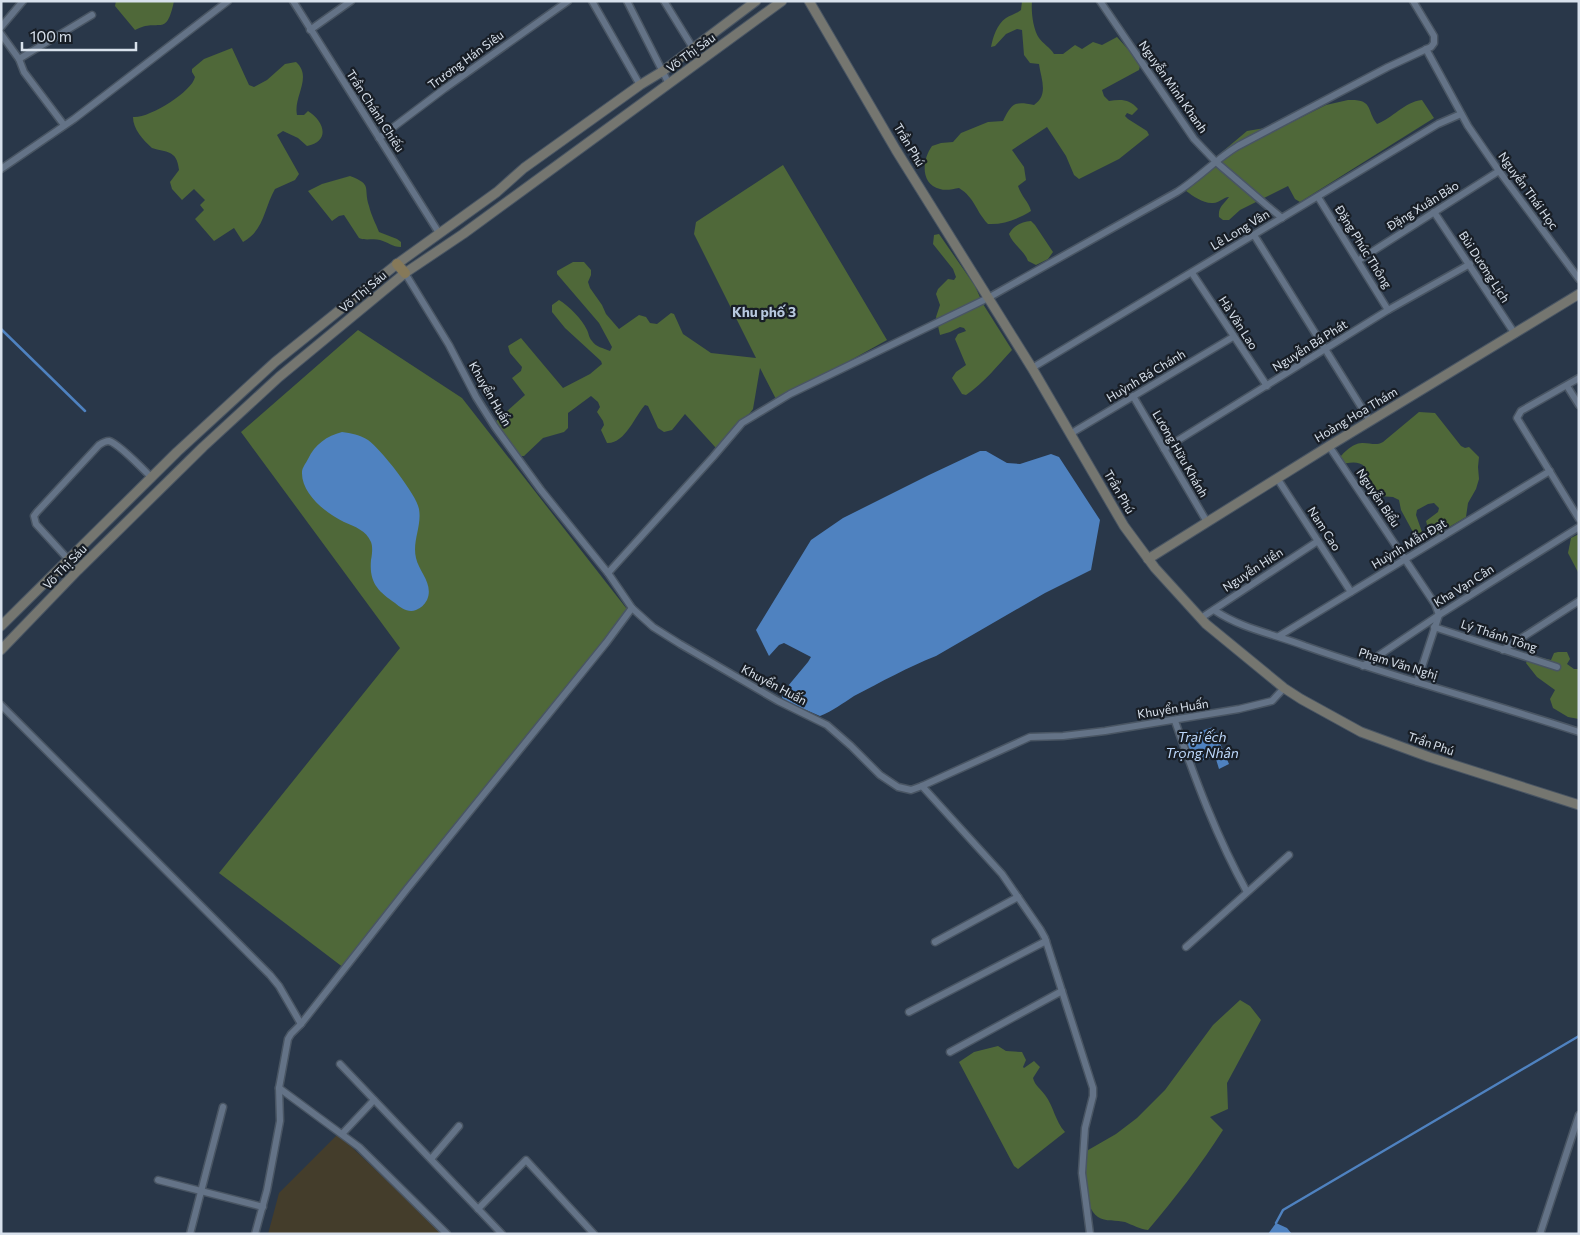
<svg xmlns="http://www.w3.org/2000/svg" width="1580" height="1235" viewBox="0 0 1580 1235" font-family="Commissioner,sans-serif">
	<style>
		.industrial { fill: #443d2b }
		.green { fill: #4f6839 }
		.water { fill: #4f82c0 }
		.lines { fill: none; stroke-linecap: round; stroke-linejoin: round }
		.stream { stroke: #4f82c0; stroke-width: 2.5 }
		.street-casing { stroke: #495563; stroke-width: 9 }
		.secondary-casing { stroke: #495563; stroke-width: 11 }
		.primary-casing { stroke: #495563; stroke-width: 12 }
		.street { stroke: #647387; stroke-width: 6 }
		.secondary { stroke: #757670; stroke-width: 9 }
		.primary { stroke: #867959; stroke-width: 10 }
		.labels { text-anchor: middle; stroke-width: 4.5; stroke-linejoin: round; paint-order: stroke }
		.street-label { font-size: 12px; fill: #d8e1ec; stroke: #181e26 }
		.neighbourhood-label { font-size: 14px; font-weight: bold; fill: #b8c9df; stroke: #181e26 }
		.water-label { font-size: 14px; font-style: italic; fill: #bcd7fa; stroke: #181e26 }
	</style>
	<rect width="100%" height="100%" fill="#293749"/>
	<path class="industrial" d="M338 1134 443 1234H268L279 1193Z"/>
	<g class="green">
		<path d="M116 1H174C166 39 160 17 135 30L115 6Z"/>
		<path d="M1022 1H1032C1031 12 1033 29 1039 38 1043 44 1050 47 1054 54H1063L1075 45 1082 49 1093 42 1102 45 1117 37 1134 56 1140 66 1139 70 1102 90 1104 96 1109 101C1121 99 1130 99 1138 109L1132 115 1127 113 1125 116 1128 119 1147 131 1149 135 1119 159 1079 179 1074 175 1066 156 1047 127 1012 150 1024 167 1026 180 1018 186C1021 196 1029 202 1031 211 1018 219 1003 225 988 224 975 210 975 198 959 188 953 189 946 191 940 189 920 184 922 160 932 146L941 143 953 142 961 133 988 122 1003 121C1012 103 1014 101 1034 105 1049 95 1041 79 1039 64L1030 63 1024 55 1022 30 1017 29 1006 34 995 46 991 47C993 37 997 24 1006 18 1011 15 1016 14 1021 10Z"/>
		<path d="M232 48 249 85 254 87 267 80 285 64 296 62C313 77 293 97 297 115H304L308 111C324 121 331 141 307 146L298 138 283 131 277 135 299 174 295 180 275 189C264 208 264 231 243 242L234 228 214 241 195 219 204 210 200 205 205 200 194 189 182 200 172 189 170 182 179 170C177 149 166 153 152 148 143 140 133 129 133 117 148 119 192 92 195 77L192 72V69L204 59Z"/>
		<path d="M1348 100C1374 99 1366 110 1377 124 1393 118 1404 102 1422 100L1434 118 1300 202 1295 199 1288 186 1240 210 1229 220H1223L1219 217C1218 207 1223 205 1229 197 1223 197 1220 203 1213 203 1204 204 1193 196 1186 191L1222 152 1247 131 1288 124 1326 105Z"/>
		<path d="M783 165 887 340 777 401 760 368 753 409 750 413 735 425 716 448 685 414 672 430 664 432 658 428 648 406 645 405C635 416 625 444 607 443L601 430 604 425 603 421 597 412 600 407 598 402 591 396 568 413V428L564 432 543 438 524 456H519L495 422 525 395 512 378 521 371 522 367 510 353 508 346 521 338 563 388 590 374 602 364 601 361 565 328 552 312V305L559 300C569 306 582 319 587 330 589 334 589 338 592 341 596 347 603 348 610 351L612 347 599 323 557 274V271L573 262H584L591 270V275L588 282 590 288 602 305 606 314 619 329 639 315 646 317 650 323 657 324 671 313 674 314 683 334 711 353 756 358 694 234 696 222Z"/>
		<path d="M350 176C373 185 363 187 369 206 371 215 376 224 379 232L397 239 401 242V247C392 247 388 242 380 240 373 238 366 241 359 238L344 215 339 216 332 221 308 191 322 184Z"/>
		<path d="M1031 221 1035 225 1053 252 1048 259 1036 265 1028 261C1024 250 1013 245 1009 234 1014 225 1022 222 1031 221Z"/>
		<path d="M939 234 975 286 983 304 1012 350C997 366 985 382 966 395L962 394 952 378 956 372 966 365 955 339 958 334 966 331 964 328 960 327 950 332 940 335 936 317 940 305 936 294 938 289 948 279 954 280 956 277 953 269 933 244 934 235Z"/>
		<path d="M358 330 462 398 630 613 344 968 219 873 400 648 241 432Z"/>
		<path d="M1419 412 1435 413 1461 446 1465 448 1469 447 1479 457 1478 467 1479 479 1476 489 1468 503 1466 517 1434 536 1430 535 1426 521 1438 512 1439 508 1434 503 1428 504 1417 510 1416 515 1422 532 1420 535 1414 534 1401 510 1399 500 1393 497 1380 496 1371 484 1361 481 1359 478 1365 467C1358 460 1348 463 1339 465L1336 462C1341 455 1353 442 1363 443 1371 443 1376 446 1383 442Z"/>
		<path d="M1579 534V574L1568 553 1571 538Z"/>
		<path d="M1558 652H1567L1570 659 1567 664 1574 669H1579V719L1568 717 1553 708 1550 699 1555 690 1537 677 1526 663 1530 655 1551 660 1554 653Z"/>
		<path d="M1240 1000 1250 1006 1261 1020 1227 1083 1228 1109 1210 1117 1223 1130C1200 1166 1176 1197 1148 1230 1139 1229 1133 1225 1125 1222 1117 1220 1105 1222 1098 1217 1083 1207 1084 1170 1083 1153L1116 1134 1137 1118 1165 1090 1213 1025Z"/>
		<path d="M998 1046 1006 1051 1022 1052 1026 1060 1023 1067 1024 1068 1034 1061 1040 1067 1033 1078C1035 1086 1041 1089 1045 1095 1054 1107 1055 1121 1065 1132L1018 1169 1014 1166 959 1062 974 1052Z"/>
	</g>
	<g class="water">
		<path d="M342 432C351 433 360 435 368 440 380 448 417 495 419 509 422 526 412 541 416 558 419 572 434 584 427 600 424 605 421 608 416 610 408 613 401 608 395 603 378 591 369 583 371 560 372 555 373 547 371 542 366 530 355 527 344 522 327 514 301 494 302 472 302 468 306 463 308 459 315 444 327 436 342 432Z"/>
		<path d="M980 451H986L1007 463 1020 464 1051 454 1059 457 1100 520 1091 570 1045 593 936 656C908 667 881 682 854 696 843 703 833 711 820 716L785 701 782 698 783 692 808 662 811 657 784 643 779 645 769 656 756 630 811 540 843 518 929 475Z"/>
		<path d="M1213 727 1229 764 1219 769 1215 756 1190 765 1181 738Z"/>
		<path d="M1276 1223 1287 1228 1292 1234H1268Z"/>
	</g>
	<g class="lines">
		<g class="stream">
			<path d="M1 329 85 411"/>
			<path d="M1276 1223 1283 1210 1579 1036"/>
		</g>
		<g class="street-casing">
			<g id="street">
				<path d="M293 1 439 233"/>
				<path d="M592 1 640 85"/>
				<path d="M627 1 669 84"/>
				<path d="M664 1 693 48"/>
				<path d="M1100 1 1194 139 1216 162 1271 209 1282 218"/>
				<path d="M1 27 23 1"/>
				<path d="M310 30 351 1"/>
				<path d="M1 34 19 59 24 72 64 125"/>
				<path d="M1426 49 1468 126 1499 171 1579 279"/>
				<path d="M19 59 92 15"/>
				<path d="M379 138 444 89 568 1"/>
				<path d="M1 169 74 119 228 1"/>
				<path d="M1318 197 1388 310"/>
				<path d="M1434 212 1515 334"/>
				<path d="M1254 235 1370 421"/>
				<path d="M1359 260 1499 171"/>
				<path d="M405 273 449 345 476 397 495 427 541 490 608 573 632 608 653 627 680 644 778 701 827 725 851 746 880 775 898 787 911 790 922 786 1030 737 1063 736 1105 731 1239 709 1272 701 1284 688"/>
				<path d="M1192 273 1267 386"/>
				<path d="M1032 368 1438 124 1461 114"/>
				<path d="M1579 378 1521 411 1517 418 1579 519"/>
				<path d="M1567 386 1579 405"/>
				<path d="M1133 396 1207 522"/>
				<path d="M1070 434 1233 337"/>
				<path d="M1329 446 1435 604 1439 615 1417 682"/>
				<path d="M1164 449 1388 310 1470 264"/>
				<path d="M1277 478 1351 592"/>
				<path d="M78 570 36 524 34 516 37 512 99 445C102 443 105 441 109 441 118 443 144 470 152 478"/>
				<path d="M608 573 713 457 742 423 790 394 988 298 1177 192C1199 178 1216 159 1238 146L1388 67 1431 47 1434 43V36L1413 1"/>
				<path d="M1214 610C1242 629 1274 634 1305 646 1396 678 1488 702 1579 732"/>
				<path d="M1201 618 1318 541"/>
				<path d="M1434 627 1557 667"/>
				<path d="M1279 636 1550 471"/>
				<path d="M1503 650 1579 601"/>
				<path d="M1363 666 1439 615 1579 527"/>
				<path d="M1 705 270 975 279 986 301 1024"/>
				<path d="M1175 721C1195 779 1217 838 1247 892"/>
				<path d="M922 786 1002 874 1040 929 1045 938 1093 1088V1096L1085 1128 1082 1173 1090 1234"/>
				<path d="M935 942 1018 897"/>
				<path d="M1186 947 1289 855"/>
				<path d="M909 1012 1046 941"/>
				<path d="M950 1052 1062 991"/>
				<path d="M340 1064 502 1234"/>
				<path d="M279 1088 359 1147 447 1234"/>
				<path d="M342 1134 374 1100"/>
				<path d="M431 1159 459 1126"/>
				<path d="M158 1180 263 1207"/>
				<path d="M478 1209 526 1160 594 1234"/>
				<path d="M190 1234 223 1107"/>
				<path d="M255 1234 267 1190 280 1121 279 1088 288 1039 291 1034 301 1024 407 889 606 643 632 608"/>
				<path d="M1540 1234 1579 1115"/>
			</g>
		</g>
		<g class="secondary-casing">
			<g id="secondary">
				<path d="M809 1 896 150 1032 368 1124 526 1155 568 1206 624 1284 688 1301 699 1361 732 1429 757 1579 805"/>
				<path d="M1148 559 1329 446 1579 294"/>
				<path d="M1 626 177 452 275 362 397 264 497 192 524 168 640 85 663 71 756 1"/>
				<path d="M1 650 78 570 203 447 279 377 405 273 463 234 782 1"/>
			</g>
		</g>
		<g class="primary-casing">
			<path id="primary" d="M397 264 405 273"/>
		</g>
		<use href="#street" class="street"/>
		<use href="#secondary" class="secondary"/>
		<use href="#primary" class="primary"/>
	</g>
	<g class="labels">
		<g class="street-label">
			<text transform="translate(691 53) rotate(-36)" y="4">Võ Thị Sáu</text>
			<text transform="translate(466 60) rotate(-36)" y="4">Trương Hán Siêu</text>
			<text transform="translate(1173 87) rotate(55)" y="4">Nguyễn Minh Khanh</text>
			<text transform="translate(375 111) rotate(57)" y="4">Trần Chánh Chiếu</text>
			<text transform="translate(909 145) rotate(59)" y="4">Trần Phú</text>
			<text transform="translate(1528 191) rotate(54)" y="4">Nguyễn Thái Học</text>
			<text transform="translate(1423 206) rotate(-32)" y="4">Đặng Xuân Bảo</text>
			<text transform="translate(1240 230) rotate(-31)" y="4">Lê Long Vân</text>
			<text transform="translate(1363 247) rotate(58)" y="4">Đặng Phúc Thông</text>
			<text transform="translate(1484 267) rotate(57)" y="4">Bùi Dương Lịch</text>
			<text transform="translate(363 292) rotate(-40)" y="4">Võ Thị Sáu</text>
			<text transform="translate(1238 323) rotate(57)" y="4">Hà Văn Lao</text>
			<text transform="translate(1310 346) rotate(-32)" y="4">Nguyễn Bá Phát</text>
			<text transform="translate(1146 376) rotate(-31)" y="4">Huỳnh Bá Chánh</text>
			<text transform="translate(490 394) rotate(60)" y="4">Khuyển Huấn</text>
			<text transform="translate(1356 415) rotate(-31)" y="4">Hoàng Hoa Thám</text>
			<text transform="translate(1180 454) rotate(60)" y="4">Lương Hữu Khánh</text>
			<text transform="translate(1119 492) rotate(60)" y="4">Trần Phú</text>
			<text transform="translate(1378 498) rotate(56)" y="4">Nguyễn Biểu</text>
			<text transform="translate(1324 529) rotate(57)" y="4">Nam Cao</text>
			<text transform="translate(1409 544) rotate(-31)" y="4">Huỳnh Mẫn Đạt</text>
			<text transform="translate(65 567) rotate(-46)" y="4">Võ Thị Sáu</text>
			<text transform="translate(1253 570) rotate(-33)" y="4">Nguyễn Hiền</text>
			<text transform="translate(1464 586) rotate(-32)" y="4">Kha Vạn Cân</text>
			<text transform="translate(1499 636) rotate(18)" y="4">Lý Thánh Tông</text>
			<text transform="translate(1398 664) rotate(17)" y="4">Phạm Văn Nghị</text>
			<text transform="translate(774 685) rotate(28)" y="4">Khuyển Huấn</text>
			<text transform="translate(1173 709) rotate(-9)" y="4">Khuyển Huấn</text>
			<text transform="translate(1431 744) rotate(19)" y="4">Trần Phú</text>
		</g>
		<g class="neighbourhood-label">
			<text x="764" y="317">Khu phố 3</text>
		</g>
		<g class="water-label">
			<text x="1202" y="742">Trại ếch<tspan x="1202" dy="16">Trọng Nhân</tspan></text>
		</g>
	</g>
	<rect width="1580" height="1235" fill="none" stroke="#d8e1ec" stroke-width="5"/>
	<path d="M22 42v8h114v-8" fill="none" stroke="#d8e1ec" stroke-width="2.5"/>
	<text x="30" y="42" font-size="15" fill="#d8e1ec" stroke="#181e26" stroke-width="4" paint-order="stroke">100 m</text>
</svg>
